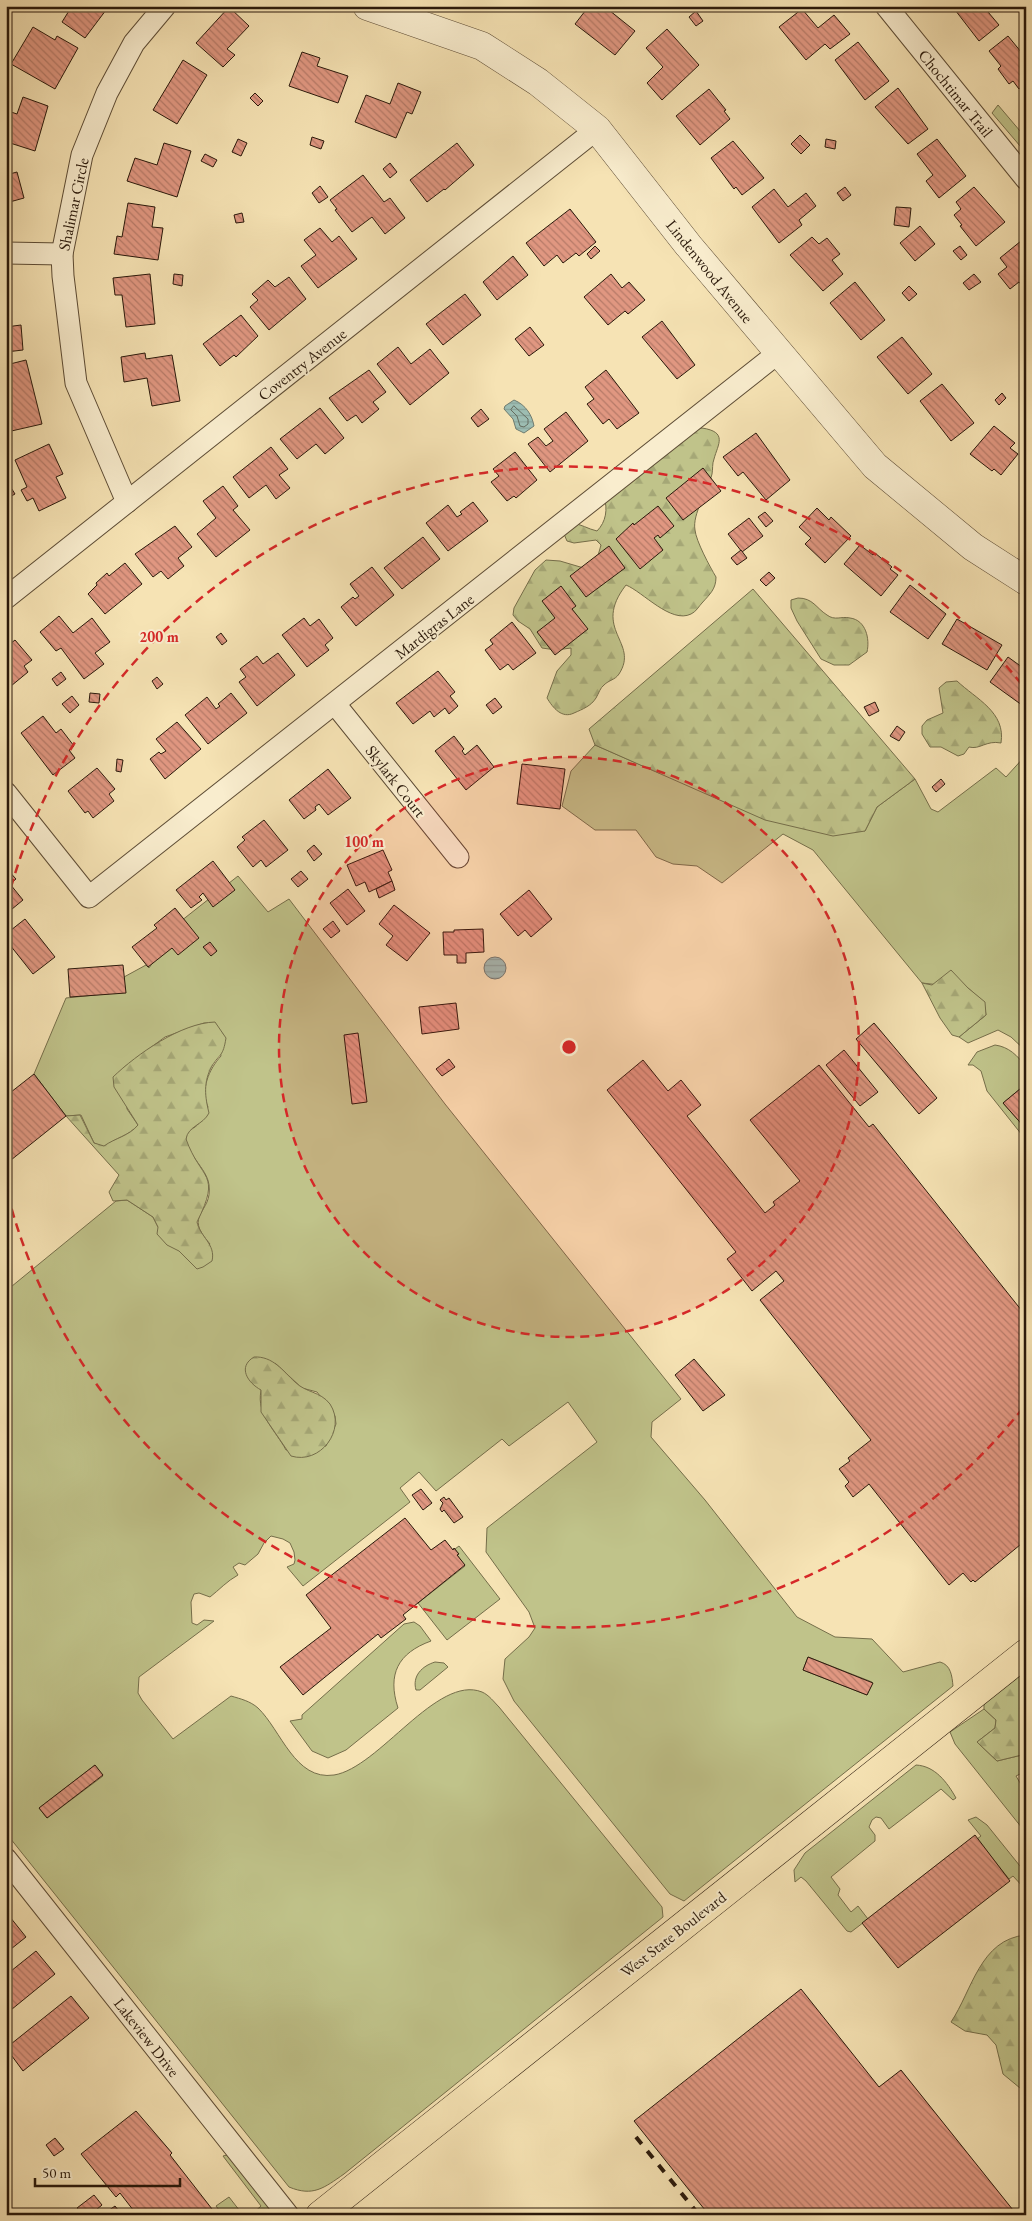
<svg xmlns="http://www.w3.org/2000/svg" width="1032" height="2221" viewBox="0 0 1032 2221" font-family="'EB Garamond',serif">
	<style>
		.green { fill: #c0c38a; stroke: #756e4a; fill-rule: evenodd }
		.forest { fill: url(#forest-firs); stroke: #756e4a }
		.water { fill: url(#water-rules); stroke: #6f7b6f }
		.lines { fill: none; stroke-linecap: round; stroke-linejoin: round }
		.shore { stroke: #646b5e; stroke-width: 1 }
		.building { fill: url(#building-back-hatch); stroke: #2a190b }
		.minor-casing { stroke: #5d4c35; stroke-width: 23 }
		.tertiary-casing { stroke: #5d4c35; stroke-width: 29 }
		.primary-casing { stroke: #2a190b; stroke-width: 29 }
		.minor { stroke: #f9edce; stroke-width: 21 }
		.tertiary { stroke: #f9edce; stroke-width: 28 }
		.primary { stroke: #f6e3b4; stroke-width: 28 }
		.rail { stroke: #2a190b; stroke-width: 4; stroke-dasharray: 9 9; stroke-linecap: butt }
		.ring { fill: none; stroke: #d62828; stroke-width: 2.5; stroke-dasharray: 9 6 }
		.labels { text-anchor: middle; stroke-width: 4; stroke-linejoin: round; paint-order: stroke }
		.street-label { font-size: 16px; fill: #2a190b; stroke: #f9edce }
		.centre { fill: #d62828; stroke: #f9edce; stroke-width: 2.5 }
		.ring-label { font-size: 15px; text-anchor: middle; font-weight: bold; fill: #d62828; stroke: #f9edce; stroke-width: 4; stroke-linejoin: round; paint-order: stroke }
	</style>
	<defs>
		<pattern id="forest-firs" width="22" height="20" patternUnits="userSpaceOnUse" patternTransform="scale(1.25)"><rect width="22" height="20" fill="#c0c38a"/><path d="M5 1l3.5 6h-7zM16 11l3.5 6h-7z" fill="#a5a776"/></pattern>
		<pattern id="water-rules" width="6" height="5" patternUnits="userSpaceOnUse" patternTransform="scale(1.25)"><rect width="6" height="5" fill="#9dbdb2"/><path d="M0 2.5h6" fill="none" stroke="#87a298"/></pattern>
		<pattern id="building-back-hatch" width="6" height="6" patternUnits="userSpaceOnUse" patternTransform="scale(1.25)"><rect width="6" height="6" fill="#e09781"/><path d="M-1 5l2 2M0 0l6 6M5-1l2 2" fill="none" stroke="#b67a68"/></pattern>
	</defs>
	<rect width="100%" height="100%" fill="#f6e3b4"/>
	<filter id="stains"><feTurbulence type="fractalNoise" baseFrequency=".004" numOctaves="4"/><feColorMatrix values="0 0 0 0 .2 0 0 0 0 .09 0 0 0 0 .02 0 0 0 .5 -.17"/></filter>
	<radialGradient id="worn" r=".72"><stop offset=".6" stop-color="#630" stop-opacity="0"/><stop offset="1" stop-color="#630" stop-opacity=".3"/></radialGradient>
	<g class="green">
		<path d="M998 105 1026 138V153L992 113Z"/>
		<path d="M595 745 659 773 865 831 877 807 915 779 931 809 938 812 996 768 1006 777 1026 755V1051L1011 1037 998 1030 968 1043 959 1037 986 1015 984 1002 968 988 922 983 813 850 783 834 722 883 697 866 673 864 656 857 636 830H595L562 806 571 771Z"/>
		<path d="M238 876 268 912 289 899 445 1104 681 1399 652 1422 651 1437 705 1500 797 1617 835 1637 872 1639 903 1672 940 1662C951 1665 952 1676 953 1686L684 1901 670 1894 514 1701 503 1679 505 1659 529 1637 535 1628 529 1612 486 1552 487 1528 597 1442 568 1402 509 1446 502 1439 436 1491 419 1472 400 1488 410 1502 303 1586 287 1567 294 1564 295 1560 294 1552 290 1543 283 1539 271 1536 264 1543 258 1554 245 1565 239 1563 233 1567 238 1575C227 1581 219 1590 210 1597L199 1593 194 1594 191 1602 192 1623 197 1625 204 1620 214 1621 139 1677 138 1693 142 1700 173 1739 231 1696C241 1699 250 1701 258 1708 281 1730 295 1781 334 1775 379 1768 437 1674 482 1692 489 1695 494 1702 499 1707L662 1907 663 1917 344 2174C324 2188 313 2197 289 2187L6 1833V1291L116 1201 127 1200 153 1217 158 1227 193 1265 210 1244C182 1213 213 1214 209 1185 207 1168 185 1153 186 1138 186 1131 191 1130 195 1127 201 1123 204 1113 208 1107 200 1090 209 1069 221 1056L215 1023H204L165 1037 123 1068 127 1109 138 1125C129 1136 115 1138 104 1147L94 1143 81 1115 66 1116 34 1074 66 998 124 992V977L146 965 149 968 181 921ZM275 1363 302 1388 317 1392 335 1416 336 1424 326 1446 286 1450C276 1431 256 1414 261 1391 263 1382 271 1371 275 1363ZM808 1657 872 1682 867 1695 803 1670ZM95 1765 103 1776 47 1818 39 1808Z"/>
		<path d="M995 1045C1009 1047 1017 1055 1026 1067V1084L1003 1103 1026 1129V1140L987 1091 981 1071 973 1065H968L977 1052Z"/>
		<path d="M459 1546 500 1599 447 1640 418 1603 465 1566 457 1555 458 1554 455 1549Z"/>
		<path d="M414 1622 420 1626 431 1641C398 1653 387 1674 398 1708L346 1750 328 1758 312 1751 290 1721 302 1719V1715L404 1624Z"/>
		<path d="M435 1662 444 1663 448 1667 420 1690H416C412 1676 422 1666 435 1662Z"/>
		<path d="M984 1709 996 1720 995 1728 977 1742 997 1761 1026 1754V1771L1016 1776 1026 1793V1833L955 1744 950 1732Z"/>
		<path d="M916 1765C935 1766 947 1782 956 1798L953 1800 941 1789 889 1829 881 1818 876 1817 872 1820 869 1827 875 1835V1841L831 1877 840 1889 838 1895 851 1912 858 1906 868 1919 851 1932 847 1931 806 1881 801 1877 795 1882 794 1870 805 1853Z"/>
		<path d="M976 1817 987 1825 1024 1871 1026 1887 1024 1888 1013 1876 1009 1879 977 1839 981 1836 968 1820Z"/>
		<path d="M227 2155 269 2204V2210L263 2215H251L261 2206 223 2156Z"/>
		<path d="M229 2197 243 2215H214L219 2210 216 2206Z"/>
	</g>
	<g class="forest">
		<path d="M702 428C728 432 718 444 714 459 712 464 713 469 712 474 708 491 692 514 695 530 696 541 710 567 716 577 716 589 710 594 702 603 699 606 696 612 691 614 671 624 643 592 626 585 591 630 640 642 619 674 615 680 609 680 604 685 600 688 599 693 596 698 591 706 583 709 574 713 562 719 553 708 547 698L557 671 571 655V648L556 650 542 648 530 629 518 621 513 615 514 608 535 570 546 560 560 561 587 569 597 559 601 545 596 540 574 543 567 541 564 534 572 523C581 524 588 529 597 531 606 522 608 509 604 497L695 430Z"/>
		<path d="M753 589 915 779 877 807 865 831 833 836 765 820 595 745 589 729Z"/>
		<path d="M798 598C813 598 816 608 827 615 835 621 841 616 850 618 866 620 870 639 867 652L849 665H834L821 659 797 621 791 608V600Z"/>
		<path d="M957 681C976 699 1006 712 1001 743 986 740 980 750 969 747L964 754 958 756 941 747H930L922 734V726L927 720 943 713 939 688 946 682Z"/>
		<path d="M951 970 968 988 985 1002 986 1015 959 1037 952 1035 940 1018 922 983 932 985Z"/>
		<path d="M215 1022 226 1038C223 1057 220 1053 212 1066 203 1082 205 1097 209 1113 203 1125 188 1126 186 1139 201 1181 222 1172 197 1222 200 1237 216 1244 212 1261L203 1267 197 1269 179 1251 167 1245 157 1234 158 1227 153 1217 127 1200 113 1201 109 1192 119 1175 66 1116 80 1115 94 1143 104 1146C115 1138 129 1136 138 1125L114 1087 113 1077C137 1054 181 1023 215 1022Z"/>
		<path d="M254 1357C273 1356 283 1371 295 1382 306 1393 320 1391 330 1404 347 1430 320 1465 291 1456L261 1412V1390C248 1383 237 1367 254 1357Z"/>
		<path d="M1026 1671V1754L997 1761 977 1742 995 1728 996 1720 984 1709V1703Z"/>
		<path d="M1026 1935V2093L1003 2074 996 2045 987 2035 965 2031 951 2022C972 1991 980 1939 1026 1935Z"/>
	</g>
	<g class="water">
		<path d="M514 400C526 405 532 415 534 426L524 433 516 429 513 419 504 409 505 406Z"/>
		<circle cx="495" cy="968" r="11"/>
	</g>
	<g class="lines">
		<path class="shore" d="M514 406 528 419V424L524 427 520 426 517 416 511 410Z"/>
	</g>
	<g class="building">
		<path d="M72 6H109L85 38 62 22Z"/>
		<path d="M589 6H604L635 31 615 55 575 24Z"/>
		<path d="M952 6H983L999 25 979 41Z"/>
		<path d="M229 7 249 26 227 49 235 55 223 67 196 43Z"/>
		<path d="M802 9 818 28 834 15 850 34 830 49 825 44 806 60 779 27Z"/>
		<path d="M696 11 703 21 696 26 689 17Z"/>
		<path d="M33 27 55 40 57 36 78 48 55 89 11 64Z"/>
		<path d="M667 29 699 65 662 100 647 83 663 67 646 48Z"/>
		<path d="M1008 36 1026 58V84L1019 89 1013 81 1009 84 998 69 1001 66 989 51Z"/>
		<path d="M858 42 889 81 865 100 835 60Z"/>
		<path d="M302 52 320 58 317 66 348 76 338 103 289 86Z"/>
		<path d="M183 60 207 75 177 124 153 110Z"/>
		<path d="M398 83 421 92 412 114 407 112 396 138 355 122 366 95 390 104Z"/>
		<path d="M898 88 928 129 908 144 875 107Z"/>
		<path d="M709 89 726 110 724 111 730 119 700 145 676 116Z"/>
		<path d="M255 93 263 101 258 106 250 98Z"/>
		<path d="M23 97 48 106 35 151 7 142 10 134 6 133 8 111 17 114Z"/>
		<path d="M800 135 810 145 801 154 791 144Z"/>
		<path d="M312 137 324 141 321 149 310 145Z"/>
		<path d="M238 139 247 143 241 156 232 152Z"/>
		<path d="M826 139 836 141 835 149 825 147Z"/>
		<path d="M937 139 966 176 939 198 926 181 933 175 917 154Z"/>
		<path d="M733 141 764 178 742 195 736 187 734 189 711 158Z"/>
		<path d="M164 143 191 151 177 197 127 181 135 158 157 165Z"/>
		<path d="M457 143 474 165 445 190 444 189 427 202 410 180Z"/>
		<path d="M205 154 217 160 213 167 201 161Z"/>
		<path d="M390 163 397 172 390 178 383 169Z"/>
		<path d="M17 172 24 198 6 203V175Z"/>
		<path d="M363 175 384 202 390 198 405 218 385 234 372 217 352 232 335 210 337 209 330 200Z"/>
		<path d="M320 186 328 197 319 203 312 193Z"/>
		<path d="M845 187 851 195 843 201 837 193Z"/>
		<path d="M974 187 1005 222 976 246 960 226 962 225 954 215 961 209 956 202Z"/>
		<path d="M774 189 788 207 806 193 816 206 799 220 802 225 779 243 752 207Z"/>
		<path d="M128 203 155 207 152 227 163 228 158 260 114 254 117 236 122 237Z"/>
		<path d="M896 207 911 208 909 227 894 225Z"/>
		<path d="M570 209 596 242 579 256 576 253 563 263 557 255 544 266 526 243Z"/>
		<path d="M242 213 244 222 236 223 234 215Z"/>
		<path d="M920 226 935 244 915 261 900 243Z"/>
		<path d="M320 228 332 242 339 236 357 259 318 288 301 266 316 255 304 240Z"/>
		<path d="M812 237 819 244 827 238 840 254 832 260 843 274 823 291 790 255Z"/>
		<path d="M1021 241 1026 246V290L1019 282 1010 289 998 274 1007 267 1000 258Z"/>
		<path d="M595 246 600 251 591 259 587 254Z"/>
		<path d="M960 246 967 255 961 260 953 251Z"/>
		<path d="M513 256 528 275 497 300 483 282Z"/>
		<path d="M150 274 155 324 126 327 122 295H115L113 278Z"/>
		<path d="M174 274 183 275 182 286 173 284Z"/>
		<path d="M611 274 622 288 629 282 645 300 628 314 625 311 608 325 584 297Z"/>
		<path d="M974 274 981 282 969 290 963 283Z"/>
		<path d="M289 277 306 299 269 330 250 307 258 300 252 294 268 280 275 287Z"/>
		<path d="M855 282 885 320 861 340 830 303Z"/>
		<path d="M909 286 917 294 909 301 902 293Z"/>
		<path d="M465 294 481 315 443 345 426 324Z"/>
		<path d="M241 315 258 336 236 357 234 355 220 366 203 344Z"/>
		<path d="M662 321 695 365 677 379 642 337Z"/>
		<path d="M21 325 23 350 6 352V327Z"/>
		<path d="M530 327 544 345 529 356 515 339Z"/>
		<path d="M902 337 932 374 908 394 877 357Z"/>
		<path d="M398 347 411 364 430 349 449 373 410 405 377 364Z"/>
		<path d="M145 353 146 359 172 355 180 401 152 406 147 378 124 382 121 357Z"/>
		<path d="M26 360 42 424 7 432 6 365Z"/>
		<path d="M369 370 386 392 373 402 379 409 362 423 356 415 347 421 329 398Z"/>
		<path d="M606 370 639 413 617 429 609 419 603 424 587 404 594 399 585 387Z"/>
		<path d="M942 384 974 423 951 441 920 401Z"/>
		<path d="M1002 393 1006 398 999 405 995 400Z"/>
		<path d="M320 408 344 438 325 454 316 444 297 459 280 439Z"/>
		<path d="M481 409 489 419 478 427 471 418Z"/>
		<path d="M566 412 588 441 550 472 528 444 538 437 546 446 553 441 544 429Z"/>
		<path d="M994 426 1015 443 1010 448 1018 454 1001 475 994 469 992 471 970 454Z"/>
		<path d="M756 433 790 480 766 500 743 472 738 476 723 457Z"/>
		<path d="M49 444 63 474 56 477 66 498 39 511 33 498 27 501 21 490 27 487 15 460Z"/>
		<path d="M271 447 288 469 279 475 290 488 276 499 266 485 249 498 233 477Z"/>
		<path d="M515 452 537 480 516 498 514 496 507 501 491 482 499 476 493 469Z"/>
		<path d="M703 468 721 491 683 520 666 498Z"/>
		<path d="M10 486 15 494 6 499V488Z"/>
		<path d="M223 486 238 506 233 510 250 530 216 557 197 534 216 518 203 501Z"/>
		<path d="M473 502 488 521 448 551 426 523 448 505 457 517 462 514 460 512Z"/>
		<path d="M658 506 674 526 660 538 658 535 654 538 663 550 640 569 616 539 633 523 634 525Z"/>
		<path d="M817 508 829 520 831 517 851 536 825 563 805 544 811 538 799 527Z"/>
		<path d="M765 512 773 521 766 527 758 517Z"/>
		<path d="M749 518 763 536 742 552 728 534Z"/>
		<path d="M175 526 192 547 178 558 184 566 168 579 161 571 153 577 135 554Z"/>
		<path d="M423 537 440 559 402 589 384 568Z"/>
		<path d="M860 545 873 555 875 553 892 567 890 569 898 575 881 596 844 564Z"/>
		<path d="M609 546 625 568 586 597 570 576Z"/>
		<path d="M741 550 747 558 737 565 731 558Z"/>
		<path d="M125 563 142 584 105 614 88 594 97 585 96 583 107 573 109 576Z"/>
		<path d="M372 567 394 595 356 626 341 607 353 597 355 599 359 596 350 584Z"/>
		<path d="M769 572 775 578 766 586 760 580Z"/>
		<path d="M910 585 946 614 928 639 890 612Z"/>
		<path d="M561 586 576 606 572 609 588 629 555 655 537 632 555 618 542 601Z"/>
		<path d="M59 616 73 633 92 618 110 642 95 653 104 664 84 679 61 648 56 651 40 632Z"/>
		<path d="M304 618 310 626 319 619 333 638 325 645 329 650 307 667 282 635Z"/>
		<path d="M957 619 1002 645 987 670 942 644Z"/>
		<path d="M512 622 536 653 513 670 508 664 500 670 485 650 493 644 490 640Z"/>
		<path d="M221 633 227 641 222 645 216 637Z"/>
		<path d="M15 640 32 660 24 666 28 672 11 686 6 680V647Z"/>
		<path d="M278 653 295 675 257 706 239 682 246 677 240 669 257 656 263 664Z"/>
		<path d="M1008 657 1026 670V708L990 682Z"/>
		<path d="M438 671 455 692 450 696 458 706 449 714 445 708 434 717 430 711 413 724 396 703Z"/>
		<path d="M61 672 66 679 57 686 52 679Z"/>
		<path d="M157 677 163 684 157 689 152 681Z"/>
		<path d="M90 693 100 694 99 703 89 702Z"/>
		<path d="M231 693 247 713 208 744 185 715 207 697 216 709 220 706 218 704Z"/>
		<path d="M72 696 79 705 70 713 62 704Z"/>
		<path d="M495 698 502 707 493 714 486 705Z"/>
		<path d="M875 702 879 711 869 716 864 707Z"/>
		<path d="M43 716 56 733 61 729 74 746 69 750 75 758 53 775 21 733Z"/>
		<path d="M177 722 201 749 165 779 150 759 159 752 161 754 166 751 156 739Z"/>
		<path d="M897 726 905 732 899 741 890 736Z"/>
		<path d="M454 736 464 749 462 751 465 755 477 745 494 767 466 790 435 751Z"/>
		<path d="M117 759 123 760 121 772 116 771Z"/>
		<path d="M522 764 565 769 560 809 517 804Z"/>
		<path d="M97 768 115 789 109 794 114 801 93 818 88 811 85 813 68 791Z"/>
		<path d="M328 769 351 798 328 815 319 804 315 807 316 810 304 819 289 800Z"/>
		<path d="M941 779 945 784 936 792 932 787Z"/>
		<path d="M264 820 288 850 266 867 261 860 253 867 237 847 245 840 242 837Z"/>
		<path d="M314 845 322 854 314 861 307 851Z"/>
		<path d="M383 850 392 870 388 872 392 881 369 892 365 882 356 886 347 865Z"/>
		<path d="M213 861 235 890 213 907 203 893 199 897 202 900 191 908 176 890Z"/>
		<path d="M6 868 16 879 10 884 23 900 6 914Z"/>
		<path d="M301 871 308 879 298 887 291 879Z"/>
		<path d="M392 881 395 890 379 898 376 889Z"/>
		<path d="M348 889 365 911 347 925 330 903Z"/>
		<path d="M529 890 552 919 531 937 525 930 518 936 500 914Z"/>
		<path d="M394 905 430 933 407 961 386 945 393 936 379 924Z"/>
		<path d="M175 908 199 938 178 955 172 948 148 967 132 947 157 928 154 925Z"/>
		<path d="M25 919 55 957 33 974 6 940V934Z"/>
		<path d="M333 921 340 931 331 938 323 929Z"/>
		<path d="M483 929 484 952 466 953V963H457V955H444L443 932H454V930Z"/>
		<path d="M210 942 217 951 211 956 203 947Z"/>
		<path d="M123 965 126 993 70 997 68 969Z"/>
		<path d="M456 1003 459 1029 422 1034 419 1007Z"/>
		<path d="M874 1023 937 1098 919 1114 856 1039Z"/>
		<path d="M358 1033 367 1102 352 1104 344 1035Z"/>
		<path d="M844 1050 878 1092 860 1106 826 1065Z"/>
		<path d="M449 1059 455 1067 442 1076 436 1069Z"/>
		<path d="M643 1060 668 1091 681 1080 701 1105 687 1116 765 1213 775 1205 773 1202 800 1181 750 1120 819 1065 869 1127 873 1124 1026 1316V1540L975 1582 973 1580 971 1582 963 1573 949 1585 869 1484 853 1497 845 1486 849 1482 839 1469 850 1461 848 1458 871 1440 760 1300 784 1281 776 1271 752 1291 727 1259 736 1252 607 1090Z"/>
		<path d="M34 1074 66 1116 6 1164V1096Z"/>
		<path d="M1026 1084V1129L1003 1103Z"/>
		<path d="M694 1359 725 1395 703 1411 675 1375Z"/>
		<path d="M421 1489 432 1503 423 1510 412 1495Z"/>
		<path d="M444 1497 446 1500 449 1498 463 1517 454 1523 444 1510 442 1512 440 1509 443 1503 440 1500Z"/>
		<path d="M405 1518 431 1550 445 1540 453 1550 454 1548 459 1554 457 1555 465 1565 403 1615 406 1619 381 1638 378 1634 303 1695 280 1667 331 1628 306 1595Z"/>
		<path d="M808 1657 873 1683 867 1695 803 1670Z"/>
		<path d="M95 1765 103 1775 47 1818 39 1808Z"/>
		<path d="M975 1835 1010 1881 898 1968 862 1923Z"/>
		<path d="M6 1912 26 1937 6 1953Z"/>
		<path d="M36 1951 55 1974 6 2014V1975Z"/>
		<path d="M801 1989 879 2087 901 2070 1017 2215H709L634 2121Z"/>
		<path d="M71 1996 89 2018 23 2071 6 2048Z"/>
		<path d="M136 2111 172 2153 170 2155 212 2209 205 2215H137L120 2193 116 2197 81 2154Z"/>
		<path d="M55 2138 64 2149 54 2156 46 2145Z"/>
		<path d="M94 2195 102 2205 90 2215H83L77 2208Z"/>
		<path d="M115 2206 122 2215H111L108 2211Z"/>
	</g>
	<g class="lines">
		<g class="minor-casing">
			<g id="minor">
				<path d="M886 6 1026 179"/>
				<path d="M6 253 62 254"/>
				<path d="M127 502 76 383 63 276 62 254 82 155 107 93 134 43 165 6"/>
				<path d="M6 598 597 129"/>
				<path d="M335 704 458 857"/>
				<path d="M6 793 89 897 778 353"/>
				<path d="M6 1859 288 2215"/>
			</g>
		</g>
		<g class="tertiary-casing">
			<path id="tertiary" d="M367 6 482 46 538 82 597 129 688 245 875 466 973 547 1026 581"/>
		</g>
		<g class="primary-casing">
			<path id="primary" d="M320 2215 1026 1653"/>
		</g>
		<use href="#minor" class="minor"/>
		<use href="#tertiary" class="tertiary"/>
		<use href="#primary" class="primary"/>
		<path class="rail" d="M636 2137 699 2215"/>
	</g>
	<circle cx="569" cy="1047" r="290" fill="#d62828" fill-opacity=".12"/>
	<g class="ring">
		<circle cx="569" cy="1047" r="290"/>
		<path d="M1023 1408A580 580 0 0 1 7 1192M7 902A580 580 0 0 1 1023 686"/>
	</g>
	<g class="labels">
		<g class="street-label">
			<text transform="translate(956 93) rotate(51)" y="6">Chochtimar Trail</text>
			<text transform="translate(73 204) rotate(-78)" y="6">Shalimar Circle</text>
			<text transform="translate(710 271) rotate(51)" y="6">Lindenwood Avenue</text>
			<text transform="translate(302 364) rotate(-38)" y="6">Coventry Avenue</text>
			<text transform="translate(434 626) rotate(-38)" y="6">Mardigras Lane</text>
			<text transform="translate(396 781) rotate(52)" y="6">Skylark Court</text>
			<text transform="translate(673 1934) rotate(-38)" y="6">West State Boulevard</text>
			<text transform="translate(147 2037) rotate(52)" y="6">Lakeview Drive</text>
		</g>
	</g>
	<circle cx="569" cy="1047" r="8" class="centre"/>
	<g class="ring-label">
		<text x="159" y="642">200 m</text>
		<text x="364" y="847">100 m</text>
	</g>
	<rect width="1032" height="2221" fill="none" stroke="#f6e3b4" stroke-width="25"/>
	<rect x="8" y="8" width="1017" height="2206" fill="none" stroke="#2a190b" stroke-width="2.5"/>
	<rect x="12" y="12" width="1007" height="2196" fill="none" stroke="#2a190b"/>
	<path d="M35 2178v8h145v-8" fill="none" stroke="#2a190b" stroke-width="2.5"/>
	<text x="42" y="2178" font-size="15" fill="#2a190b" stroke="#f9edce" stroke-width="4" paint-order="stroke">50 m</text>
	<rect width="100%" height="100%" filter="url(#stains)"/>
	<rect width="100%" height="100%" fill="url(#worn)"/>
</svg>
